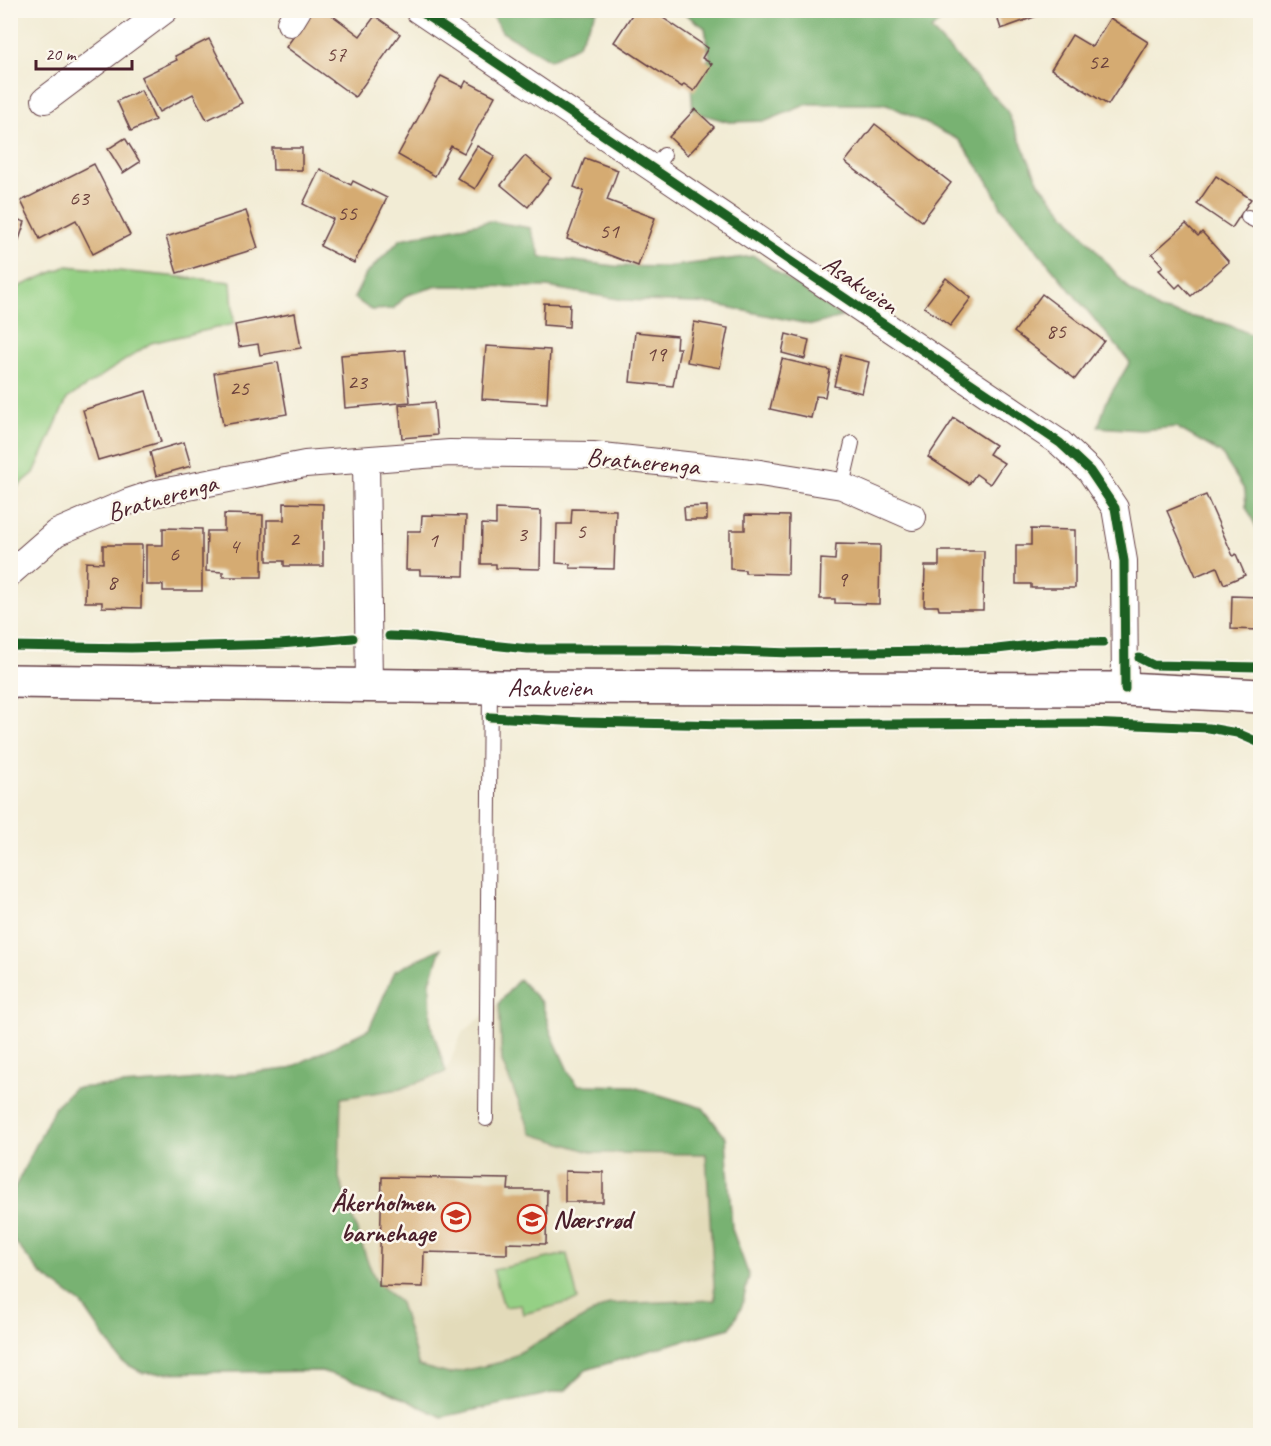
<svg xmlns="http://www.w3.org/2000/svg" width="1271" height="1446" viewBox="0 0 1271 1446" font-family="Caveat,sans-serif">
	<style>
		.built { fill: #e3dbba }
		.green { fill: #95d085; stroke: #707858; stroke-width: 1.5 }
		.forest { fill: #78b272; stroke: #61684e; stroke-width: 1.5 }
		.building { fill: #d5ab72 }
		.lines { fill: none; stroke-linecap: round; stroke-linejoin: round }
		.service-casing { stroke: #633e44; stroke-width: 16 }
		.minor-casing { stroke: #633e44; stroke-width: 28 }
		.secondary-casing { stroke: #633e44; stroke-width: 36 }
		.service { stroke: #fff; stroke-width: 14 }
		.minor { stroke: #fff; stroke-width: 26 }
		.secondary { stroke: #fff; stroke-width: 33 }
		.cycleway-casing { stroke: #fbf7ec; stroke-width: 13 }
		.cycleway { stroke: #1b5e20; stroke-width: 9 }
		.labels { text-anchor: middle; stroke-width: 5; stroke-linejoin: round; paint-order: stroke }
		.number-label { font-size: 22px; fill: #6d423d }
		.street-label { font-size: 26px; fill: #4a1f2b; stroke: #fbf7ec }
		.poi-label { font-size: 26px; font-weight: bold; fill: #4a1f2b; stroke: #fbf7ec; text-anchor: end }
	</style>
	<rect width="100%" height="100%" fill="#fbf7ec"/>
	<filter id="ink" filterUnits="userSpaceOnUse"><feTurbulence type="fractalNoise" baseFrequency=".0167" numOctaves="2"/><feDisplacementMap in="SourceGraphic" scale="12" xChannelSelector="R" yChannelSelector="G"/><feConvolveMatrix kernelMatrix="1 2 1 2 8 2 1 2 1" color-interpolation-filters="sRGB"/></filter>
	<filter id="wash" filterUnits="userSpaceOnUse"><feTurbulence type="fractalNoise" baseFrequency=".008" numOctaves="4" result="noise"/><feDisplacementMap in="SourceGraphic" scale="24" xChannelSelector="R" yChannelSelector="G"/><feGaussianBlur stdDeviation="1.35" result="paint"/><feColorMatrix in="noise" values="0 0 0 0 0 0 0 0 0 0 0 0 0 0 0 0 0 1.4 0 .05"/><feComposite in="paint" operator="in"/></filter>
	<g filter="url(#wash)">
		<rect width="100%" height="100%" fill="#f2ecd5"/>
		<path class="built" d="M499 1003 502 1062 594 1153 707 1154 715 1300 609 1304 502 1362 449 1374 419 1366 400 1303 376 1281 367 1260 339 1178 341 1098 400 1089 446 1072 462 1033Z"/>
		<g class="green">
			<path d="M67 266 231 282 234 324 151 343 67 399 34 473 11 492V290Z"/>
			<path d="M567 1254 578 1300 523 1314 521 1305 504 1307 493 1270Z"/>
		</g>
		<g class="forest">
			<path d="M490 11H597L577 46 550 60 502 32Z"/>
			<path d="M681 11H951L931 30 1006 109 1039 183 1129 289 1159 310 1226 324 1260 338V534L1246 507 1245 491 1221 453 1176 427 1141 430 1098 427 1107 400 1130 362 1001 207 988 181 959 140 887 104H808L766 121 729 122 693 112 691 85 710 57 705 28Z"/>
			<path d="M490 221 530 228 541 257 615 266 665 267 754 256 842 317 812 325 713 304 624 300 547 287 438 286 407 295 393 309 371 310 354 298 366 274 401 239Z"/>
			<path d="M441 948 430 982 431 1025 446 1072 400 1089 341 1098 339 1178 367 1260 376 1281 400 1303 419 1366 449 1374 502 1362 609 1304 715 1300 706 1154 594 1153 532 1134 502 1062 499 1003 519 979 542 1003 551 1033 570 1075 578 1085 630 1086 703 1108 726 1138 732 1229 749 1276 742 1306 730 1328 671 1344 586 1370 566 1390 442 1417 385 1390 321 1371 143 1373 121 1361 82 1304 41 1274 11 1237 10 1197 55 1107 74 1088 169 1082 288 1069 369 1029 395 971Z"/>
		</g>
		<g id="blocks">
			<g class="building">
				<path d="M313 10H325L360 36 375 16 400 34 355 97 286 47Z"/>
				<path d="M635 10H651L708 48 702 58 712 64 694 91 684 84 682 87 614 42Z"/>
				<path d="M995 10H1035L1037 16 1001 29Z"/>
				<path d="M1110 18 1148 42 1108 105 1051 69 1072 35 1092 47Z"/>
				<path d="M209 39 242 103 207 120 193 94 159 112 141 77 177 60 175 56Z"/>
				<path d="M441 76 463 87 466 81 495 96 464 153 451 146 435 176 398 155Z"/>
				<path d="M141 90 155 120 131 131 117 101Z"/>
				<path d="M695 109 714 127 688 155 669 137Z"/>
				<path d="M875 124 951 183 922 221 845 162Z"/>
				<path d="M125 138 140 162 123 173 108 149Z"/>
				<path d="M477 146 495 156 475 189 457 178Z"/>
				<path d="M272 148H302V170H273Z"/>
				<path d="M525 156 551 178 528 207 501 185Z"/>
				<path d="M585 158 618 170 607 200 655 218 638 266 567 239 584 191 574 187Z"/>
				<path d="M94 164 130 235 93 254 76 220 40 239 21 201Z"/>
				<path d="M320 169 351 185 353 181 387 198 354 263 320 246 333 219 303 204Z"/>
				<path d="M1216 176 1251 199 1232 228 1197 204Z"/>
				<path d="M246 211 258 248 177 273 166 237Z"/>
				<path d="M10 217 25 222 11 263H10Z"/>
				<path d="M1186 224 1198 236 1202 232 1229 262 1191 296 1180 284 1176 288 1159 270 1163 266 1152 254Z"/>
				<path d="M946 278 971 298 950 326 924 307Z"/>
				<path d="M1042 294 1104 341 1075 379 1014 332Z"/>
				<path d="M544 303 570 304 569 327 543 325Z"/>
				<path d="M295 313 301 348 260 355 258 344 239 347 235 325Z"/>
				<path d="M694 322 728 328 720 368 687 362Z"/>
				<path d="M635 332 677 336 676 348H680L673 386 630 382Z"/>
				<path d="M786 334 809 340 805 359 782 353Z"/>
				<path d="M486 346 550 350 547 403 482 399Z"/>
				<path d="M405 350 410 402 345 408 341 355Z"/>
				<path d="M841 355 869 362 862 393 834 386Z"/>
				<path d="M782 359 830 370 825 397 816 396 811 418 770 409Z"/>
				<path d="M278 362 287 414 223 425 214 373Z"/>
				<path d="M146 391 161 442 98 460 83 410Z"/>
				<path d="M434 402 437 435 402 438 399 405Z"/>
				<path d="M954 418 995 445 989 454 1004 463 990 484 976 474 969 484 928 457Z"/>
				<path d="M184 442 191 466 156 476 150 452Z"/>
				<path d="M1206 495 1233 556 1236 554 1245 575 1224 584 1217 567 1196 576 1167 511Z"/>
				<path d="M284 503 323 504V566H284V561H267V520H284Z"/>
				<path d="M707 506V520H685L684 507Z"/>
				<path d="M496 509 541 511 540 569 496 568V564H481L482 524 496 525Z"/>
				<path d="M572 509 616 510 614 569 570 568V564L556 563 557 524H571Z"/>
				<path d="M224 514 263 515 262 577H223V572L206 571 207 531H224Z"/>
				<path d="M422 515 466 516 464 576 420 575V570H406L407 531H421Z"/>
				<path d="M745 515 789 516 788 574 745 573V570L730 569V530H745Z"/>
				<path d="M163 528 202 529V591H163V585H146V545H163Z"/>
				<path d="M1031 529 1075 530V588H1031V584H1016V545H1031Z"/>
				<path d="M836 544 880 545 879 604 835 603V599H820L821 559 835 560Z"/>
				<path d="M103 545H142L141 608 102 607V602H85L86 562 103 563Z"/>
				<path d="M939 551H984L983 610H939L938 606H924L925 566H939Z"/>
				<path d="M1232 596 1260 597V630L1231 629Z"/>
				<path d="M565 1171 603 1172V1202H565Z"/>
				<path d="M382 1177 509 1179 508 1190H547L546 1244 507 1243V1254L424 1252 423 1287 379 1286Z"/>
			</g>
		</g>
	</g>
	<g filter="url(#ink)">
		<use href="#blocks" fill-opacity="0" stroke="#633e44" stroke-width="1.5"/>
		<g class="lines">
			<g class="service-casing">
				<g id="service">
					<path d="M652 169 664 155"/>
					<path d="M1248 217 1260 223"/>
					<path d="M842 486 852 443"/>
					<path d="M486 1119 490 687"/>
				</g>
			</g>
			<g class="minor-casing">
				<g id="minor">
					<path d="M418 10 1060 443 1090 471 1115 508 1124 561 1125 689"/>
					<path d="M290 23 298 10"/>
					<path d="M45 100 165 10"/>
					<path d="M366 460 369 684"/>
					<path d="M10 573 56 533 128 502 152 494 305 464 450 453 593 455 760 473 842 486 913 517"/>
				</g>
			</g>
			<g class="secondary-casing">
				<g id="secondary">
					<path id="s1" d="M10 681 490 687 1125 689 1260 696"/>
				</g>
			</g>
			<use href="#service" class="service"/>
			<use href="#minor" class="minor"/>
			<use href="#secondary" class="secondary"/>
			<g class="cycleway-casing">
				<g id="cycleway">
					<path d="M418 10 1060 443 1090 471 1115 508 1124 561 1125 689"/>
					<path d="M389 636 415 637 528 649H669L790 653 935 651 997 649 1057 642H1103"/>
					<path d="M10 646 131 648 280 644 353 638"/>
					<path d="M1139 658 1153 665 1260 667"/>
					<path d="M490 717 582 722 730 725 1088 723 1209 728 1237 733 1260 743"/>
				</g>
			</g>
			<use href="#cycleway" class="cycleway"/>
		</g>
	</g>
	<defs>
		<g id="school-ring" transform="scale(1.5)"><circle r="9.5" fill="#fbf7ec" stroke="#c8321e" stroke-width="1.5"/><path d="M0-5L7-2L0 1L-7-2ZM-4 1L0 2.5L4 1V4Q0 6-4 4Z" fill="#c8321e"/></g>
	</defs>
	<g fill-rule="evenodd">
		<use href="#school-ring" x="456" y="1217"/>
		<use href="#school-ring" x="532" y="1219"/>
	</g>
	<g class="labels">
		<g class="number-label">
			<text x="336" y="61">57</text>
			<text x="1098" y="69">52</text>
			<text x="79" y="205">63</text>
			<text x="347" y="220">55</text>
			<text x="609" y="238">51</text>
			<text x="1056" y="338">85</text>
			<text x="656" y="361">19</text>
			<text x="357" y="389">23</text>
			<text x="239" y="395">25</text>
			<text x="581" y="538">5</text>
			<text x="522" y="541">3</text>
			<text x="294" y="546">2</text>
			<text x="433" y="547">1</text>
			<text x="234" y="553">4</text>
			<text x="174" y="561">6</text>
			<text x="842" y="586">9</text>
			<text x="112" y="589">8</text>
		</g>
		<g class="street-label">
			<text transform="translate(861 284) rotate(34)" y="9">Asakveien</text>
			<text transform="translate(643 461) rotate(5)" y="9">Bratnerenga</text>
			<text transform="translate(162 497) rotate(-16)" y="9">Bratnerenga</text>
			<text dy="9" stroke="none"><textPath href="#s1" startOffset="540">Asakveien</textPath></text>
		</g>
		<g class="poi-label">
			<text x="435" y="1211">Åkerholmen<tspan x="435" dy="30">barnehage</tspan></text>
			<text x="553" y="1228" text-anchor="start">Nærsrød</text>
		</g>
	</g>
	<rect width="1271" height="1446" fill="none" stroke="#fbf7ec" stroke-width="36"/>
	<path d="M36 60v9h96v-9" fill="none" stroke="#4a1f2b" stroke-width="3"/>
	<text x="45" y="60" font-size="18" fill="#4a1f2b" stroke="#fbf7ec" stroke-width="4.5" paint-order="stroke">20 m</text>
</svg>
